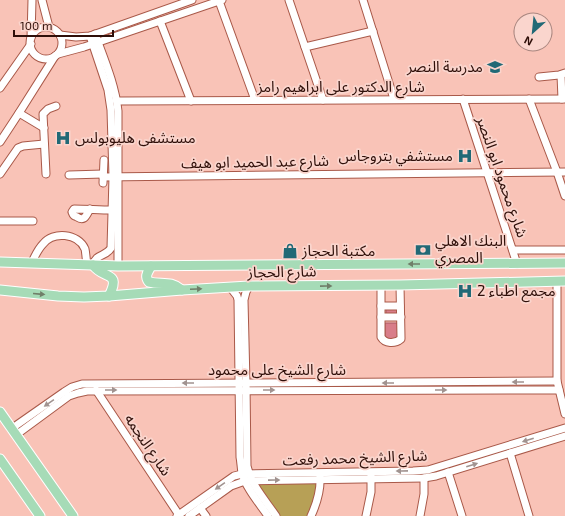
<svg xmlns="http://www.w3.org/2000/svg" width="565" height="516" viewBox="0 0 565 516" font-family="'Exo 2','Noto Sans Arabic',sans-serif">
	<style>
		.green { fill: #b7a056 }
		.building { fill: #d87d89; stroke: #aa5863 }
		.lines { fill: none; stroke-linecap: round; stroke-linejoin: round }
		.minor-casing { stroke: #a95949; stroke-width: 9 }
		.major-casing { stroke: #fff; stroke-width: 11 }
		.minor { stroke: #fff; stroke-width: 7 }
		.major { stroke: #a6dbb7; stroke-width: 9 }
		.oneway { fill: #707f69 }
		.oneway2 { fill: #a19390 }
		.labels { text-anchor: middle; stroke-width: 3.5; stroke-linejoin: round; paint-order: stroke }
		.poi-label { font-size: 15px; fill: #2f0f09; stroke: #fad5cd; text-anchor: start }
		.street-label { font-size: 15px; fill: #2f0f09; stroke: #fad5cd }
	</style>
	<rect width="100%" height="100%" fill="#f9c3b7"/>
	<path class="green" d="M320 480 311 516H276L252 481Z"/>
	<g class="building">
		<rect x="386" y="308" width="12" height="7"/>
		<path d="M385 323H399L400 340 385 341Z"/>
	</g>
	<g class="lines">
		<g class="minor-casing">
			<g id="minor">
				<path d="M42 0 49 27"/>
				<path d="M289 0 323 100"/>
				<path d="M363 0 394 99"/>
				<path d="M219 1 255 100"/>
				<path d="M160 21 191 101"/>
				<circle cx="46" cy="43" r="16"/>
				<path d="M95 34C104 59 115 84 118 111V266"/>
				<path d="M60 35 76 37 90 36 192 0"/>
				<path d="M90 36 108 90 111 110 113 177 111 248C106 257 96 253 93 265"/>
				<path d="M31 38 32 0"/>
				<path d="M305 47 373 31"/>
				<path d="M58 54 84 47 222 0"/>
				<path d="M561 75 562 99"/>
				<path d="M539 77 559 75 565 73"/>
				<path d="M0 88 31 44"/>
				<path d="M463 99 517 264"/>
				<path d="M529 99 557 172 565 196"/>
				<path d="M117 101 565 99"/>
				<path d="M19 113 44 128"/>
				<path d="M0 142 19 113 55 56"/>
				<path d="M0 174 18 148 23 146 44 144"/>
				<path d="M46 174 43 114 48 109 56 106"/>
				<path d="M69 175 103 174"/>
				<path d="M103 177 565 172"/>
				<path d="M103 183 104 160"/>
				<path d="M90 209C86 215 85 222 77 217 73 215 74 217 72 212L74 209C87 209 99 210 112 210"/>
				<path d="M0 221H33"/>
				<path d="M513 250H565"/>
				<path d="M32 262C35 256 38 249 43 244 53 231 78 233 85 249 86 253 86 260 87 264"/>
				<path d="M557 281V381L565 414"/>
				<path d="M381 285V337C385 344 395 344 401 339V337L400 285"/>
				<path d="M249 286 246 292 244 300 246 383 247 466C251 485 266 501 276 516"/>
				<path d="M230 287 237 296 238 300 240 457C241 462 241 467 242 473 246 488 259 503 268 516"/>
				<path d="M381 306H400"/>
				<path d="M381 317H401"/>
				<path d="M96 390 179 515"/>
				<path d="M11 429 64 392 72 387 82 384 557 381"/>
				<path d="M16 435 69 396 78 393 87 391 559 390"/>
				<path d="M510 453 529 516"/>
				<path d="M448 472 462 516"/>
				<path d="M200 508 206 516"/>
				<path d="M177 516 234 476 242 474 413 471 428 470 565 428"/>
				<path d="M189 516 231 486 245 481 424 478 436 476 565 436"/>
				<path d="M311 516C317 503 321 491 320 476"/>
				<path d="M366 516 371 492V474"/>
				<path d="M420 516 424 494V478"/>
			</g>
		</g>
		<g class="major-casing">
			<g id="major">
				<path d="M0 262 93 265 118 266 565 263"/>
				<path d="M93 265C103 280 122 270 109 296"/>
				<path d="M151 266C148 272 144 276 149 282 162 285 170 280 182 290"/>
				<path d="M0 290 58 296 84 297 109 296 182 290 249 286 400 285 565 281"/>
				<path d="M0 412 73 516"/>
				<path d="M0 459 40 516"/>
			</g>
		</g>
		<use href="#minor" class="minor"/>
		<use href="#major" class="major"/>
	</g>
	<defs><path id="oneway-solid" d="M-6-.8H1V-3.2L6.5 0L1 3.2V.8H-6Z"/></defs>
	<g class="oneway">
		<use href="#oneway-solid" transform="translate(414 264) rotate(180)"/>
		<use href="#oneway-solid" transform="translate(326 286) rotate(-1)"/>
		<use href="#oneway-solid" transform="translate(196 289) rotate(-3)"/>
		<use href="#oneway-solid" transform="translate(39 294) rotate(5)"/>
	</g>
	<g class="oneway2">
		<use href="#oneway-solid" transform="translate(518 382) rotate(180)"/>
		<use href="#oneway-solid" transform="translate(188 383) rotate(180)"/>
		<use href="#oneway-solid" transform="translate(388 383) rotate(180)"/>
		<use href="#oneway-solid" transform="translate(111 390)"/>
		<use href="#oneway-solid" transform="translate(269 390)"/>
		<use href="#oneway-solid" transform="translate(441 390)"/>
		<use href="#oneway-solid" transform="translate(49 403) rotate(145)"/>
		<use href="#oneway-solid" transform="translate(528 440) rotate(163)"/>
		<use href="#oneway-solid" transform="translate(472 465) rotate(-17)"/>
		<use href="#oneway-solid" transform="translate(402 471) rotate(179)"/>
		<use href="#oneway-solid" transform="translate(274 480) rotate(-1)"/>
		<use href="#oneway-solid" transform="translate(220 486) rotate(145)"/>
	</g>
	<defs>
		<g id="school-bare" transform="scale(1.2)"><path d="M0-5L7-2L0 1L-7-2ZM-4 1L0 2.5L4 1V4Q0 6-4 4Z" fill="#216976" stroke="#fad5cd" stroke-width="2.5" paint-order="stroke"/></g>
		<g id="hospital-bare" transform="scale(1.2)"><path d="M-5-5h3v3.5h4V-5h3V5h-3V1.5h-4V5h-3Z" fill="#216976" stroke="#fad5cd" stroke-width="2.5" paint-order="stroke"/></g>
		<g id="bank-bare" transform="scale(1.2)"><path d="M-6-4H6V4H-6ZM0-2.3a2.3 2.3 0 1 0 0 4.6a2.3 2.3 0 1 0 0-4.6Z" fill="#216976" stroke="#fad5cd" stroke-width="2.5" paint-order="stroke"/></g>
		<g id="shop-bare" transform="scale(1.2)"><path d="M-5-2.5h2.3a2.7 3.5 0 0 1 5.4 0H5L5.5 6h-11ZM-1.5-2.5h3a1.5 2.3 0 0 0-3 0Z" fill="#216976" stroke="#fad5cd" stroke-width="2.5" paint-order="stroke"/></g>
	</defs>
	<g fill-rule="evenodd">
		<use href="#school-bare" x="495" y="67"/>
		<use href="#hospital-bare" x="63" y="138"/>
		<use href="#hospital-bare" x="465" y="156"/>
		<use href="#bank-bare" x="423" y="250"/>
		<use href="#shop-bare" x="290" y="251"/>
		<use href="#hospital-bare" x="465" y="291"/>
	</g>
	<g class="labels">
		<g class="poi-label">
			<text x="483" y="72" text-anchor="end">مدرسة النصر</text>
			<text x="75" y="143">مستشفى هليوبولس</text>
			<text x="453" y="161" text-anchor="end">مستشفي بتروجاس</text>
			<text x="435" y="246">البنك الاهلي<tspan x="435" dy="17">المصري</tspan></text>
			<text x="302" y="256">مكتبة الحجاز</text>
			<text x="477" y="296">مجمع اطباء 2</text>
		</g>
		<g class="street-label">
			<text x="341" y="92">شارع الدكتور على ابراهيم رامز</text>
			<text transform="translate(255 162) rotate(-1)" y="5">شارع عبد الحميد ابو هيف</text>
			<text transform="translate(502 177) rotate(71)" y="5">شارع محمود ابو النصر</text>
			<text transform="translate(282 272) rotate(-1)" y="5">شارع الحجاز</text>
			<text x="277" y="375">شارع الشيخ على محمود</text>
			<text transform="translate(148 445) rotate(56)" y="5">شارع النجمه</text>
			<text transform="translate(355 458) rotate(-2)" y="5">شارع الشيخ محمد رفعت</text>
		</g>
	</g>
	<g transform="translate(533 32) rotate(207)"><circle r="19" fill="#fad5cd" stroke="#a9867f"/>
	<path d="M0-3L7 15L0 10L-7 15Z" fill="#216976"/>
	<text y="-6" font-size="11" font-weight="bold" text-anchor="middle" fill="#2f0f09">N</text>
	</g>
	<path d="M14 30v6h99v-6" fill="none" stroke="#2f0f09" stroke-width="2"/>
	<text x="20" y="30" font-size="12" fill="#2f0f09" stroke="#fad5cd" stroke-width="3" paint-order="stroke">100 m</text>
</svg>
